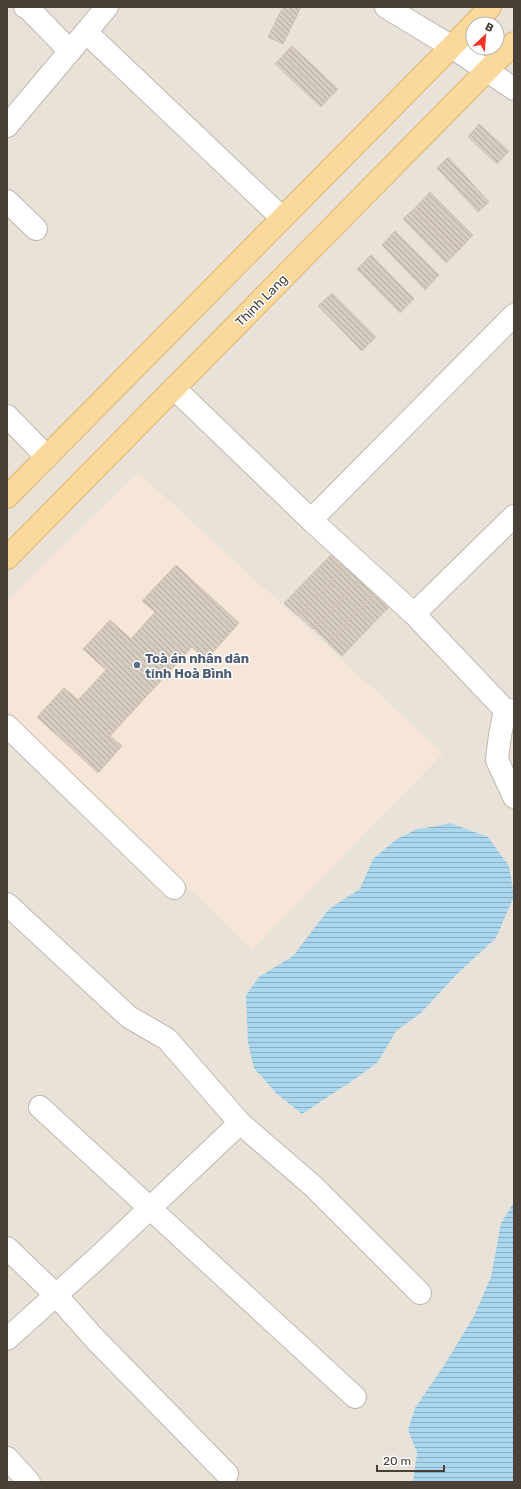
<svg xmlns="http://www.w3.org/2000/svg" width="521" height="1489" viewBox="0 0 521 1489" font-family="Rubik,sans-serif">
	<style>
		.residential { fill: #e8e2d9; fill-rule: evenodd }
		.commercial { fill: #f5e6d7 }
		.water { fill: url(#water-rules) }
		.building { fill: url(#building-back-hatch); stroke: #d1c3b4 }
		.lines { fill: none; stroke-linecap: round; stroke-linejoin: round }
		.minor-casing { stroke: #c0b8ad; stroke-width: 24 }
		.tertiary-casing { stroke: #c0b8ad; stroke-width: 24 }
		.primary-casing { stroke: #e0b56d; stroke-width: 24 }
		.minor { stroke: #fff; stroke-width: 22 }
		.tertiary { stroke: #fff; stroke-width: 22 }
		.primary { stroke: #fbd99d; stroke-width: 22 }
		.service-dot { fill: #5c6f8a; stroke: #fff; stroke-width: 1.5 }
		.labels { text-anchor: middle; stroke-width: 3; stroke-linejoin: round; paint-order: stroke }
		.street-label { font-size: 13px; fill: #494138; stroke: #fff }
		.service-label { font-size: 13px; font-weight: bold; fill: #4e5e75; stroke: #fff; text-anchor: start }
	</style>
	<defs>
		<pattern id="water-rules" width="6" height="5" patternUnits="userSpaceOnUse"><rect width="6" height="5" fill="#aad7ee"/><path d="M0 2.5h6" fill="none" stroke="#8cb0c2"/></pattern>
		<pattern id="building-back-hatch" width="6" height="6" patternUnits="userSpaceOnUse"><rect width="6" height="6" fill="#d6ccc0"/><path d="M-1 5l2 2M0 0l6 6M5-1l2 2" fill="none" stroke="#b0a79d"/></pattern>
	</defs>
	<rect width="100%" height="100%" fill="#f5f1ea"/>
	<path class="residential" d="M7 7H514V1482H7ZM473 24H497V48H473Z"/>
	<path class="commercial" d="M138 472 443 753 252 950 7 710V601Z"/>
	<g class="water">
		<path d="M450 823 488 837 509 866 514 896 496 938 456 975 421 1013 396 1031 378 1062 355 1079 302 1114 276 1093 254 1068 248 1043 246 995 259 977 293 956 329 909 360 889 373 859 397 839 417 829 432 827Z"/>
		<path d="M514 1202V1482H413L417 1453 408 1430 415 1408 445 1364 474 1316 491 1277 501 1223Z"/>
	</g>
	<g class="building">
		<path d="M283 7H301L283 44 268 37Z"/>
		<path d="M292 46 338 89 321 107 275 64Z"/>
		<path d="M479 124 509 151 497 164 468 137Z"/>
		<path d="M448 157 489 202 478 212 437 168Z"/>
		<path d="M430 192 473 235 460 249 417 206Z"/>
		<path d="M417 206 460 249 446 263 403 219Z"/>
		<path d="M395 231 439 275 425 290 382 245Z"/>
		<path d="M371 255 414 299 400 313 357 269Z"/>
		<path d="M332 293 376 337 362 351 318 306Z"/>
		<path d="M333 553 347 566 298 616 284 603Z"/>
		<path d="M176 565 239 623 206 660 192 647 110 736 122 746 98 773 37 717 64 688 78 700 106 670 83 649 110 620 131 639 155 612 142 601Z"/>
		<path d="M348 565 362 578 313 629 299 616Z"/>
		<path d="M363 578 376 592 328 642 314 629Z"/>
		<path d="M377 592 391 605 342 656 328 643Z"/>
	</g>
	<g class="lines">
		<g class="minor-casing">
			<g id="minor">
				<path d="M25 7 29 9 70 51"/>
				<path d="M86 32 282 218"/>
				<path d="M7 126 107 7"/>
				<path d="M7 201 36 229"/>
				<path d="M174 388 311 520 414 614 505 710H514"/>
				<path d="M7 416 47 457"/>
				<path d="M311 520 514 315"/>
				<path d="M414 614 514 516"/>
				<path d="M505 710 500 735 497 760 514 797"/>
				<path d="M7 726 174 888"/>
				<path d="M7 904 129 1017 167 1039 240 1123 313 1186 420 1293"/>
				<path d="M40 1107 355 1397"/>
				<path d="M7 1248 56 1295 95 1339 227 1474"/>
				<path d="M7 1339 95 1260 240 1123"/>
				<path d="M7 1458 29 1482"/>
			</g>
		</g>
		<g class="tertiary-casing">
			<path id="tertiary" d="M386 7 452 47 514 89"/>
		</g>
		<g class="primary-casing">
			<g id="primary">
				<path d="M474 24 490 7"/>
				<path d="M7 497 473 25"/>
				<path d="M7 558 514 43"/>
			</g>
		</g>
		<use href="#minor" class="minor"/>
		<use href="#tertiary" class="tertiary"/>
		<use href="#primary" class="primary"/>
	</g>
	<circle class="service-dot" cx="137" cy="665" r="4"/>
	<g class="labels">
		<g class="street-label">
			<text transform="translate(261 300) rotate(-45)" y="5">Thịnh Lang</text>
		</g>
		<g class="service-label">
			<text x="145" y="663">Toà án nhân dân<tspan x="145" dy="15">tỉnh Hoà Bình</tspan></text>
		</g>
	</g>
	<rect width="521" height="1489" fill="none" stroke="#494138" stroke-width="16"/>
	<g transform="translate(485 36) rotate(26)"><circle r="19" fill="#ffffff" stroke="#b6b3af"/>
	<path d="M0-3L7 15L0 10L-7 15Z" fill="#f23424"/>
	<text y="-6" font-size="11" font-weight="bold" text-anchor="middle" fill="#494138">B</text>
	</g>
	<path d="M377 1465v6h67v-6" fill="none" stroke="#494138" stroke-width="2"/>
	<text x="383" y="1465" font-size="12" fill="#494138" stroke="#ffffff" stroke-width="3" paint-order="stroke">20 m</text>
</svg>
